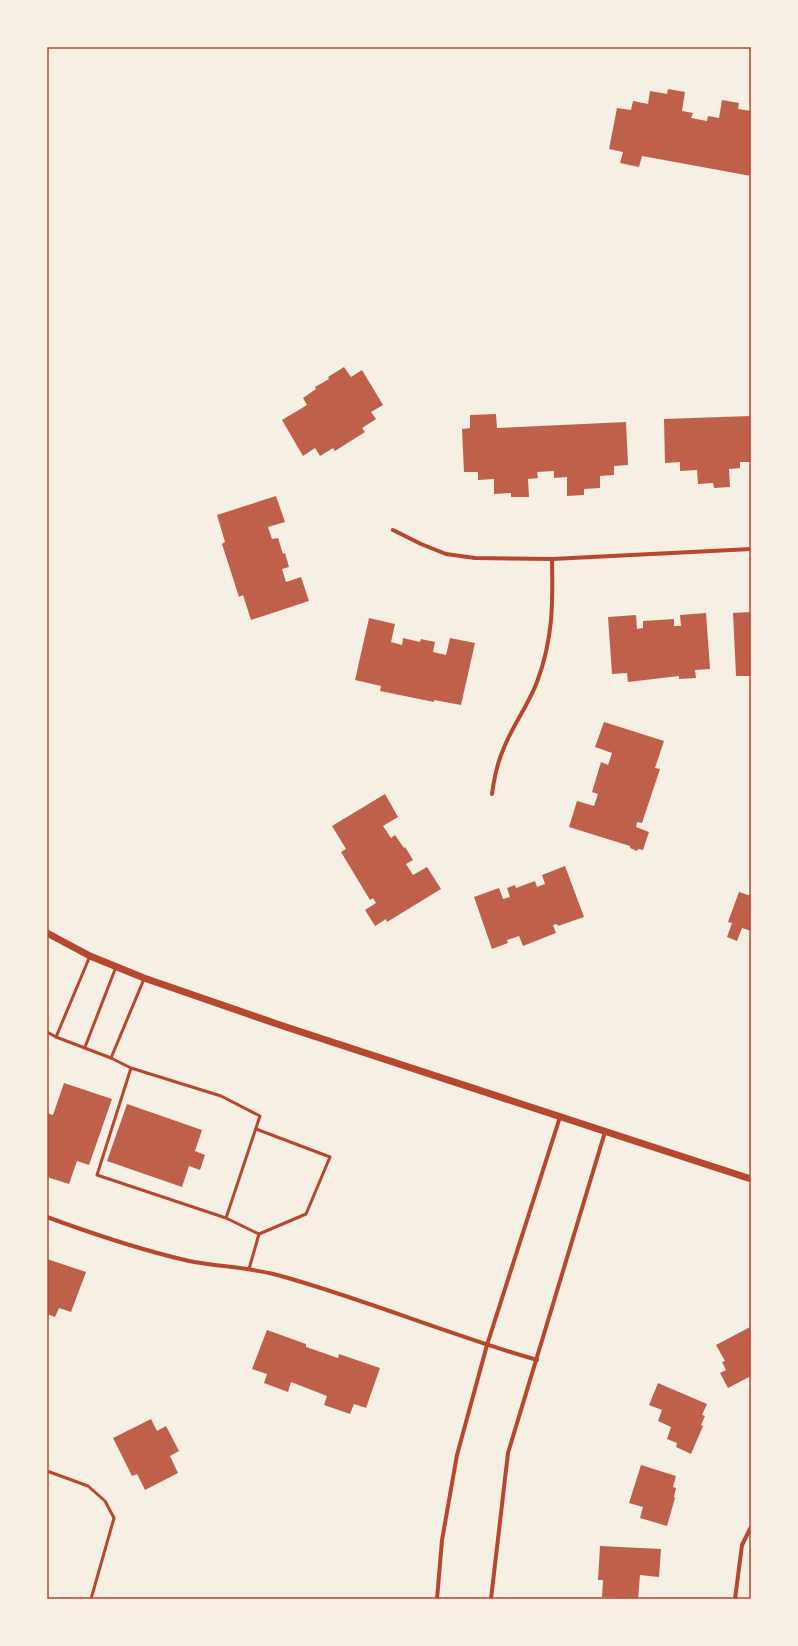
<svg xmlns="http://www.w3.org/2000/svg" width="798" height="1646" viewBox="0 0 798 1646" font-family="'Archivo Narrow',sans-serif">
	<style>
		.building { fill: #bf614a }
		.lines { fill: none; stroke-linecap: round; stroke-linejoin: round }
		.service { stroke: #b5482f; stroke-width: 3 }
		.minor { stroke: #b5482f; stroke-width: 4 }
		.tertiary { stroke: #b5482f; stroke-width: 7 }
		.neatline { fill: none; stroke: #b5482f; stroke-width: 1.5 }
	</style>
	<rect width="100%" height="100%" fill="#f6efe4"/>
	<g class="building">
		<path d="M668 89 685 92 682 111 693 113 691 118 707 121 708 116 719 118 722 100 739 103 738 109 751 111V176L642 156 639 167 620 163 623 152 609 149 617 108 631 110 633 101 648 104 650 91 667 94Z"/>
		<path d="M344 367 351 377 362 370 383 405 371 412 376 419 362 428 365 432 335 451 333 448 320 456 315 448 303 456 282 420 307 405 303 398 316 389 315 387 329 379 328 377Z"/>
		<path d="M496 414 497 428 626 422 628 465 614 466V475L600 476V488L584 489V495L567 496V477L554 478V471L537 472 538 478 528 479 529 497H511V493L494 494V479L478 480V472H464L462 429 470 428V415Z"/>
		<path d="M751 416V462H740V468L729 469 730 487 714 488 713 483 698 484 697 470 680 471V462L665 463 664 419Z"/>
		<path d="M276 496 285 522 268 527 272 539 278 538 283 554 285 553 289 567 282 569 286 582 301 577 309 601 251 620 243 595 239 597 222 544 225 542 217 515Z"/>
		<path d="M751 612V676H736L733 613Z"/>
		<path d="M706 613 710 669 695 670 696 678 679 679V676L628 682 627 673 612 674 608 617 636 615 637 629 643 628V621L674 619V626H681L680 615Z"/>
		<path d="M369 618 395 624 391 642 402 645 403 638 420 642 421 639 435 642 433 652 446 655 450 638 475 643 461 705 434 700V702L380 691 381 686 355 680Z"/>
		<path d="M604 722 664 741 655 768 660 769 642 823 637 822 636 827 649 832 643 850 638 849 637 851 630 848V846L569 827 577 801 594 806 598 794 592 792 601 762 608 765 612 753 595 747Z"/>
		<path d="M385 794 398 817 383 826 391 838 395 835 404 848 405 847 413 860 406 864 413 875 427 867 441 889 387 922 386 919 375 926 365 910 376 903 373 898 370 900 341 852 346 849 332 826Z"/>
		<path d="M565 866 584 917 558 926 557 924 553 925 556 933 523 946 519 936 507 940 508 943 492 949 474 897 499 888 503 899 510 897 507 888 515 885 516 888 535 881 537 887 545 884 542 875Z"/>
		<path d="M739 892 751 896V931L742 928 737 941 727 937 732 923 728 922Z"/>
		<path d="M64 1083 112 1099 89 1165 77 1161 69 1184 47 1177V1113L53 1115Z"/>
		<path d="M127 1104 202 1130 195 1151 205 1155 200 1170 189 1166 182 1187 107 1161Z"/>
		<path d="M47 1259 86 1272 71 1312 59 1308 55 1317 47 1314Z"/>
		<path d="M750 1327 751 1376 728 1388 720 1373 726 1370 722 1362 725 1361 716 1345Z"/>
		<path d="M267 1330 306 1344V1347L338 1358 339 1354 380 1368 366 1408 354 1404 350 1414 324 1405 327 1396 291 1382 288 1392 264 1383 267 1374 252 1369Z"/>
		<path d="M658 1383 707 1404 702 1415 705 1416 701 1425 703 1426 691 1454 676 1447 677 1443 667 1439 671 1427 658 1421 662 1410 649 1405Z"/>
		<path d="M151 1419 157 1431 166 1426 179 1451 170 1456 178 1473 145 1490 137 1474 132 1476 113 1438Z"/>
		<path d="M641 1465 676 1476 673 1487 676 1488 674 1497 675 1498 667 1526 640 1518 643 1507 629 1503Z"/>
		<path d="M600 1546 661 1549 659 1577 640 1575 638 1599 602 1597 603 1580H598Z"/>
	</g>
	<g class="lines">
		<g class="service">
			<path d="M47 1032 56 1037 111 1058 131 1068 221 1096 260 1116 226 1218 97 1175 131 1068"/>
			<path d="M56 1037 90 956"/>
			<path d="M85 1047 116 967"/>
			<path d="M111 1058 144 979"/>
			<path d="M226 1218 259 1234"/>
			<path d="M249 1269 259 1234 306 1214 330 1157 256 1129"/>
			<path d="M47 1471 88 1486 105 1501 114 1518 91 1599"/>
		</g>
		<g class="minor">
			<path d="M393 530 421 544 446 554 475 558 552 559 751 549"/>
			<path d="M492 794C494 779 497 764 503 750 512 726 528 706 537 682 553 639 553 604 552 559"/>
			<path d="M47 1217C93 1234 141 1250 189 1261 219 1267 251 1267 281 1276 367 1300 450 1335 537 1360"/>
			<path d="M437 1599 442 1540 457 1455 487 1345 560 1117"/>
			<path d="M491 1599 508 1453 605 1132"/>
			<path d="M735 1599 742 1545 751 1527"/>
		</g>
		<path class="tertiary" d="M47 933 90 956 144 978 283 1026 751 1179"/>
	</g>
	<rect width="798" height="1646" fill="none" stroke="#f6efe4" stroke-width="96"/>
	<rect x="48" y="48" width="702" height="1550" class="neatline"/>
</svg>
